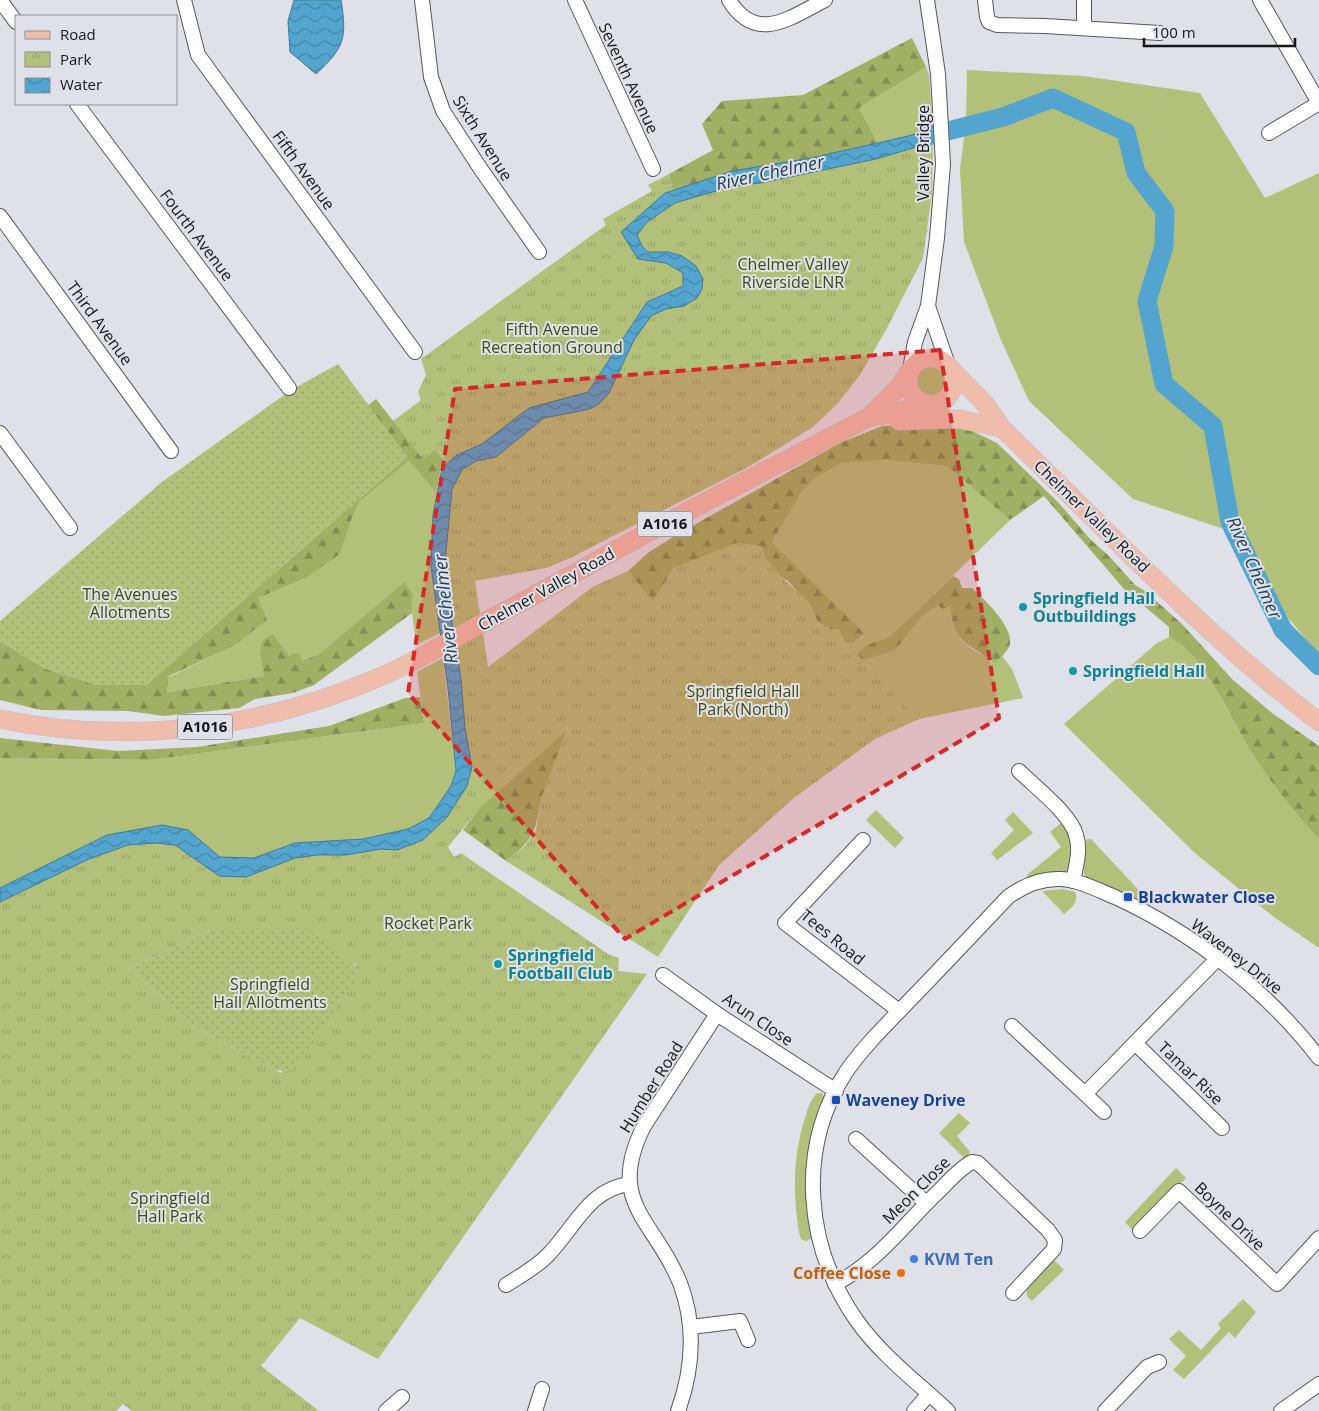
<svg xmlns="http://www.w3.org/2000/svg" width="1319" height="1411" viewBox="0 0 1319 1411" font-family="'Open Sans',sans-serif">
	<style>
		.grass { fill: #b2c07a }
		.forest { fill: url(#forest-firs) }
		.park { fill: url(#park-tufts); fill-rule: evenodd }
		.garden { fill: url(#garden-dots) }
		.water { fill: url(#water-waves); stroke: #417a99 }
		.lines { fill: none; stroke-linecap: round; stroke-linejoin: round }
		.river { stroke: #53a4cf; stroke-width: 19 }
		.minor-casing { stroke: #57575e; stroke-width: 16 }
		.major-casing { stroke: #bebebf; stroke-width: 19 }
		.minor { stroke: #fff; stroke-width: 14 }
		.major { stroke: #f0bdad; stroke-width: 18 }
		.marked { fill: #d62828; fill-opacity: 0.2; stroke: #d62828; stroke-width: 4; stroke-dasharray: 10 6; stroke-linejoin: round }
		.culture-dot { fill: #0f9aa8; stroke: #dfe0e8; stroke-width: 2 }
		.transit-dot { fill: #1a4fb4; stroke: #dfe0e8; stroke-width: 2 }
		.shop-dot { fill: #3f7fe0; stroke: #dfe0e8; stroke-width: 2 }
		.food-dot { fill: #e8710a; stroke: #dfe0e8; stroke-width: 2 }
		.labels { text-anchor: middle; stroke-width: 4; stroke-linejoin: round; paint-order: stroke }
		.shield { fill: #dfe0e8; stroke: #535358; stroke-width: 1 }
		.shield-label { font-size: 15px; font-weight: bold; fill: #17171a }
		.street-label { font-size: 16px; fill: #17171a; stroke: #dfe0e8 }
		.park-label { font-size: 16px; fill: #404910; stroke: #dfe0e8 }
		.culture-label { font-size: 16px; font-weight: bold; fill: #0d838f; stroke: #dfe0e8; text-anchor: start }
		.transit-label { font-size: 16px; font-weight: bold; fill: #164399; stroke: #dfe0e8; text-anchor: start }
		.shop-label { font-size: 16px; font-weight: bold; fill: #366cbe; stroke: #dfe0e8; text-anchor: start }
		.food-label { font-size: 16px; font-weight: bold; fill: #c56008; stroke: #dfe0e8; text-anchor: end }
		.water-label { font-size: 18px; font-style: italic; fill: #1f4255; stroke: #dfe0e8 }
	</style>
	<defs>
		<pattern id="forest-firs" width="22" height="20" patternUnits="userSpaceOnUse" patternTransform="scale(1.25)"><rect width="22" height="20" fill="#a2b065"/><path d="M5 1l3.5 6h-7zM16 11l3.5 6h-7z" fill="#838e52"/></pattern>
		<pattern id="park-tufts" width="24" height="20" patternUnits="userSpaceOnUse" patternTransform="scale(1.25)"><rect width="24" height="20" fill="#b2c07a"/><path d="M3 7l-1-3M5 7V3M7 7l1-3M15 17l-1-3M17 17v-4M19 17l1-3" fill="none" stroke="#98a469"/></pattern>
		<pattern id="garden-dots" width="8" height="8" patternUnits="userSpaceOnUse" patternTransform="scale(1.25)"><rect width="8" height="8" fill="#b2c07a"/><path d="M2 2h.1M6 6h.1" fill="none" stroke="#98a469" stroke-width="1.8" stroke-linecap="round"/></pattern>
		<pattern id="water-waves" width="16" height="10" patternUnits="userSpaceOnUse" patternTransform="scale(1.25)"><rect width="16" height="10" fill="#53a4cf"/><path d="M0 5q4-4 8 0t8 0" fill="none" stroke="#4485a7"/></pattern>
	</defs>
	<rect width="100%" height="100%" fill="#dfe0e8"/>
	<g class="grass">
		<path d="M926 67 929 75 933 130 878 143 859 108Z"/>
		<path d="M967 70 1083 76 1200 93 1265 198 1319 173V655L1288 618 1242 535 1133 499 1029 401 1001 340 964 242 960 169 966 122Z"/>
		<circle cx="931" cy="381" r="16"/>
		<path d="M409 459 436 493 431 566 440 633 416 645 412 613 413 594 405 581 319 654 302 661 289 656 260 655 264 676 167 692 169 677 232 647 258 598 304 579 350 523 359 502Z"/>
		<path d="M882 460 947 466 1010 520 934 594 950 606C952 624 954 636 971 648 977 653 985 655 991 662L1002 656 1012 669 1023 698 919 719 858 656 852 644 865 635 772 542C789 513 806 470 843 463 856 460 870 461 882 460Z"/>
		<path d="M1169 637C1203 652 1233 724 1253 755 1273 785 1295 813 1319 840V948L1274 917 1196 854 1064 724 1157 643Z"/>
		<path d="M443 658 456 771 451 786 429 818 408 829 363 839 295 843 254 858 220 857 188 830 162 825 107 835 0 888V758L151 760 424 723 417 672Z"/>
		<path d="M876 810 904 838 895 848 866 820Z"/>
		<path d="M1013 812 1033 833 997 860 991 853 1014 830 1005 820Z"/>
		<path d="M1062 822C1069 834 1080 863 1064 873 1056 878 1039 878 1029 879L1027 875 1061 847 1050 832Z"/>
		<path d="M1091 839 1148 900 1151 908 1096 880H1089L1084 874V840Z"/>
		<path d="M1063 889 1075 892C1079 903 1072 907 1064 914L1042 891Z"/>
		<path d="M817 1093H822L826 1100C819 1120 808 1142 806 1164 805 1189 809 1214 813 1238L806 1241 801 1239 799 1232C793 1193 793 1159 804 1121 807 1111 810 1100 817 1093Z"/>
		<path d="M959 1113 970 1123 957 1136 970 1152 965 1159 939 1133Z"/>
		<path d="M1176 1168 1186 1178 1134 1232 1125 1222Z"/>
		<path d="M1053 1259 1064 1270 1032 1301 1027 1296 1026 1286Z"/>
		<path d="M1243 1299 1256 1312 1235 1338 1229 1332 1184 1379 1173 1370 1186 1356 1169 1339 1179 1330 1201 1350 1221 1328 1218 1324Z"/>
	</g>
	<g class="forest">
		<path d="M912 38 926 67 859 108 878 143 834 153 928 231 574 556 546 568 673 191 669 174 713 150 702 124 722 101 803 95Z"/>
		<path d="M376 399 423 459 435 449 446 463 441 468 436 493 409 460 359 502 350 523 340 554 304 579 258 598 267 620 232 647 169 676 167 692 264 676 260 655 262 641 273 634 289 656 293 653 300 654 302 661 319 654 405 581 413 594 412 613 314 685 293 693 255 699 239 708 164 716 128 711 41 710 0 700V641L46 669 95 684 146 685 407 457 368 405Z"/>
		<path d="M928 423 966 428 997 443 1058 502 1091 540 1109 556 1135 585 1145 591 1182 624 1232 679 1272 713 1319 746V840C1295 813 1273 785 1253 755 1233 723 1203 652 1169 637V627L1124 589 1044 496 1010 520 947 466 882 460 842 463 817 476 800 494 772 542 865 634 852 644 846 642 836 629H829L818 622 806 601 788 581 781 577 765 558 762 547 736 543 541 799C535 833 534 840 506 861L463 830 478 810 591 588 628 571 649 552 678 534 840 443 882 426Z"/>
		<path d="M953 576 959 579 962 588H972C984 599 1013 626 1010 644 1008 652 1000 657 996 663 989 661 985 656 979 652 957 639 953 632 950 606L942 609 938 605 922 616 895 650 863 660 858 656C864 640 880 644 890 636 912 618 932 596 953 576Z"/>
		<path d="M420 697 424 723 151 760 0 758V738L118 751 197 747 329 726 405 698Z"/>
	</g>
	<path class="park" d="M933 130 932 193 923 258 887 328 860 375 838 403 813 427 748 467 574 556 546 568 475 581 488 667 591 588 628 571 653 601 673 568 736 543 762 547 765 558 781 577 809 602 818 622 829 629H839L846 642 852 644 859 656 919 719 875 739 795 797 719 865 658 957 506 861 524 847 536 831 541 799 566 731 478 810 448 847 454 857 461 853 608 954 619 958 618 971 647 974 378 1359 300 1318 261 1366 319 1411H132L123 1404 116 1411H0V888L162 825 188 830 220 857 254 858 295 843 363 839 408 829 429 818 444 800 451 786 456 771 448 689 431 566 436 493 442 468 446 463 435 449 423 459 393 421 421 400 418 392 426 375 421 359 606 225 603 219 652 191 648 185 669 174 673 191 732 171 811 158ZM210 930 318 935 348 961 360 966 281 1073 197 1028 129 969Z"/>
	<g class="garden">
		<path d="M338 364 407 457 146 685H95L46 669 0 641V621L162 482 291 390Z"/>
		<path d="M233 928H302L318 935 355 965 366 964 300 1063 288 1072 275 1070 197 1028 129 969 210 930Z"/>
	</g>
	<g class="water">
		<path d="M294 0H341C347 38 345 47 316 74L290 52 288 21Z"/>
		<path d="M952 124 953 136 876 159 761 183 733 186 675 203 647 222 637 235 642 246 648 252H669L682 256 696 266 703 279 702 289 697 298 684 306 666 309 651 316 634 340 609 393 600 403 590 409 544 418 496 457 476 461 462 470 452 489 444 572 461 679 465 728 472 767 467 786 447 817 423 840 397 850 381 849 346 855H317L295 858 246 877 219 876 175 845 156 843 128 845 89 859 0 902V888L107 835 162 825 188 830 220 857 254 858 295 843 363 839 408 829 429 818 451 786 456 771 448 689 431 566 433 515 442 468 457 455 482 444 529 408 588 392 647 302 683 286V273L666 263 638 259 621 232 665 193 732 171 811 158 904 137Z"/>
	</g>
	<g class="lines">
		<path class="river" d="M928 136 1003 117 1053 98 1126 132 1136 173 1165 211 1164 246 1147 301 1164 384 1213 426 1230 522 1283 630 1319 666"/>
		<g class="minor-casing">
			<g id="minor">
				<path d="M0 0 16 22"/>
				<path d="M184 0 198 55 415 352"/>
				<path d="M422 0 431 77 443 111 480 168 539 252"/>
				<path d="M575 0 653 169"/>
				<path d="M729 0C756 45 791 17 825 0"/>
				<path d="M985 0 987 17 989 22 997 25 1045 26 1160 33"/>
				<path d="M1084 0V28"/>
				<path d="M1260 0 1319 103"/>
				<path d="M77 104 289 388"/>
				<path d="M1269 133 1319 103"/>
				<path d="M0 216 171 451"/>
				<path d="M928 306 948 365"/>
				<path d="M910 370 915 342 928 306 937 238 943 164 938 74 927 0"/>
				<path d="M0 433 70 528"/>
				<path d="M1019 771C1035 787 1070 813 1076 835 1081 850 1076 866 1073 881"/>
				<path d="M863 840 785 923 899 1011"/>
				<path d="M663 975 717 1014 836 1091"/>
				<path d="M1012 1026 1085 1094 1217 959"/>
				<path d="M1136 1044 1222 1128"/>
				<path d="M1085 1094 1104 1112"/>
				<path d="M856 1139 926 1203"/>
				<path d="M1140 1231 1179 1191 1277 1284 1319 1238"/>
				<path d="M835 1284C878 1262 906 1222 940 1190 950 1180 960 1168 972 1162L978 1163 1048 1230 1055 1240 1054 1249 1013 1293"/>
				<path d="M506 1285C520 1276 535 1268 547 1256 574 1229 589 1188 630 1184"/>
				<path d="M691 1327 740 1321 748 1340"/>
				<path d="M386 1411 402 1397"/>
				<path d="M535 1411 542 1389"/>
				<path d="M678 1411C693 1369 696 1325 680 1283 655 1220 605 1203 644 1126L717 1014"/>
				<path d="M914 1411 929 1394"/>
				<path d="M948 1411C917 1382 882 1356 857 1321 805 1247 796 1149 846 1072 864 1046 887 1024 909 1001 942 967 975 932 1008 897 1023 886 1041 878 1061 879 1079 880 1098 890 1115 897 1193 933 1266 989 1319 1058"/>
				<path d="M1105 1411 1147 1367 1159 1362"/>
				<path d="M1281 1411 1319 1384"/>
			</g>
		</g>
		<g class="major-casing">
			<g id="major">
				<circle cx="931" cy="381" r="23"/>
				<path d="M950 368 986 405 1002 428C1105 528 1204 635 1319 722"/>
				<path d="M869 417 900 386 908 373"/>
				<path d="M899 421 959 419 1002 428"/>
				<path d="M0 719C128 746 260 729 380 677 410 664 439 647 468 631 514 606 560 582 605 556 692 508 781 463 869 417L890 414 928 404"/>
			</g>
		</g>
		<use href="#minor" class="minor"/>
		<use href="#major" class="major"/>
	</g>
	<path class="marked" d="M940 350 999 718 625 939 408 693 455 389Z"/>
	<g class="culture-dot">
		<circle cx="1023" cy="607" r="5"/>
		<circle cx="1073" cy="671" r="5"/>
		<circle cx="498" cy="964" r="5"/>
	</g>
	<g class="transit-dot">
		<rect x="1123" y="892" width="10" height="10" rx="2.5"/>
		<rect x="831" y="1095" width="10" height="10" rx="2.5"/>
	</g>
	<circle class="shop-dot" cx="914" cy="1259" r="5"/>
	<circle class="food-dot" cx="901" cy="1273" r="5"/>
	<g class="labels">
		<g class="shield">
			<rect x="637.5" y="511.5" width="55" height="25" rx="4"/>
			<rect x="177.5" y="714.5" width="55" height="25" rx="4"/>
		</g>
		<g class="shield-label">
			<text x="665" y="529">A1016</text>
			<text x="205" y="732">A1016</text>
		</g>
		<g class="street-label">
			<text transform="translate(629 78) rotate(65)" y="6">Seventh Avenue</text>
			<text transform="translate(483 138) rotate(58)" y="6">Sixth Avenue</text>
			<text transform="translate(923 153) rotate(-90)" y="6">Valley Bridge</text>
			<text transform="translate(304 170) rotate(54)" y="6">Fifth Avenue</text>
			<text transform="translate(197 235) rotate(53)" y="6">Fourth Avenue</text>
			<text transform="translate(100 323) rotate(54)" y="6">Third Avenue</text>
			<text transform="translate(1092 516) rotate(44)" y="6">Chelmer Valley Road</text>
			<text transform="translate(546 589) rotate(-29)" y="6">Chelmer Valley Road</text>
			<text transform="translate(833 937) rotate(39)" y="6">Tees Road</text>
			<text transform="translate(1237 956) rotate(38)" y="6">Waveney Drive</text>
			<text transform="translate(758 1019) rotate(34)" y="6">Arun Close</text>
			<text transform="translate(1191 1073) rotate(44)" y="6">Tamar Rise</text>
			<text transform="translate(651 1087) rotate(-58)" y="6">Humber Road</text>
			<text transform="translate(916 1190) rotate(-45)" y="6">Meon Close</text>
			<text transform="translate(1230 1216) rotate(44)" y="6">Boyne Drive</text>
		</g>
		<g class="park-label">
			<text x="793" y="270">Chelmer Valley<tspan x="793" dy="18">Riverside LNR</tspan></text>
			<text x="552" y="335">Fifth Avenue<tspan x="552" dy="18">Recreation Ground</tspan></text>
			<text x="130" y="600">The Avenues<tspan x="130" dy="18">Allotments</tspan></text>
			<text x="743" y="697">Springfield Hall<tspan x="743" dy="18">Park (North)</tspan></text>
			<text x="428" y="929">Rocket Park</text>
			<text x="270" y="990">Springfield<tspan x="270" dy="18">Hall Allotments</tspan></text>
			<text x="170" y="1204">Springfield<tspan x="170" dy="18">Hall Park</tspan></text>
		</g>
		<g class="culture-label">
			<text x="1033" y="604">Springfield Hall<tspan x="1033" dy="18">Outbuildings</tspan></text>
			<text x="1083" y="677">Springfield Hall</text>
			<text x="508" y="961">Springfield<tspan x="508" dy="18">Football Club</tspan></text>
		</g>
		<g class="transit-label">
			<text x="1138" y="903">Blackwater Close</text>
			<text x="846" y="1106">Waveney Drive</text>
		</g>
		<g class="shop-label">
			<text x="924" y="1265">KVM Ten</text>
		</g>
		<g class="food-label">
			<text x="891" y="1279">Coffee Close</text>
		</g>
		<g class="water-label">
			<text transform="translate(770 173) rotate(-12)" y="6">River Chelmer</text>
			<text transform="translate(1254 568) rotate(66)" y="6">River Chelmer</text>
			<text transform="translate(446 609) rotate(-96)" y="6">River Chelmer</text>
		</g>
	</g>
	<rect x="15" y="15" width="162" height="90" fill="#dfe0e8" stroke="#8f9096"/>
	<rect x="25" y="31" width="25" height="8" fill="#f0bdad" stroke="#8f9096"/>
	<text x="60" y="40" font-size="15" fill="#17171a">Road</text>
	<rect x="25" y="52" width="25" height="15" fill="url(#park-tufts)" stroke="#8f9096"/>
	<text x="60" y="65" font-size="15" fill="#17171a">Park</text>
	<rect x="25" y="78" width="25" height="15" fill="url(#water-waves)" stroke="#8f9096"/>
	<text x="60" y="90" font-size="15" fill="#17171a">Water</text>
	<path d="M1144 38v8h151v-8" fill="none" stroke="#17171a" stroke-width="2.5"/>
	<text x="1152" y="38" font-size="15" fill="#17171a" stroke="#dfe0e8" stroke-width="4" paint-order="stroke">100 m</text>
</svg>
